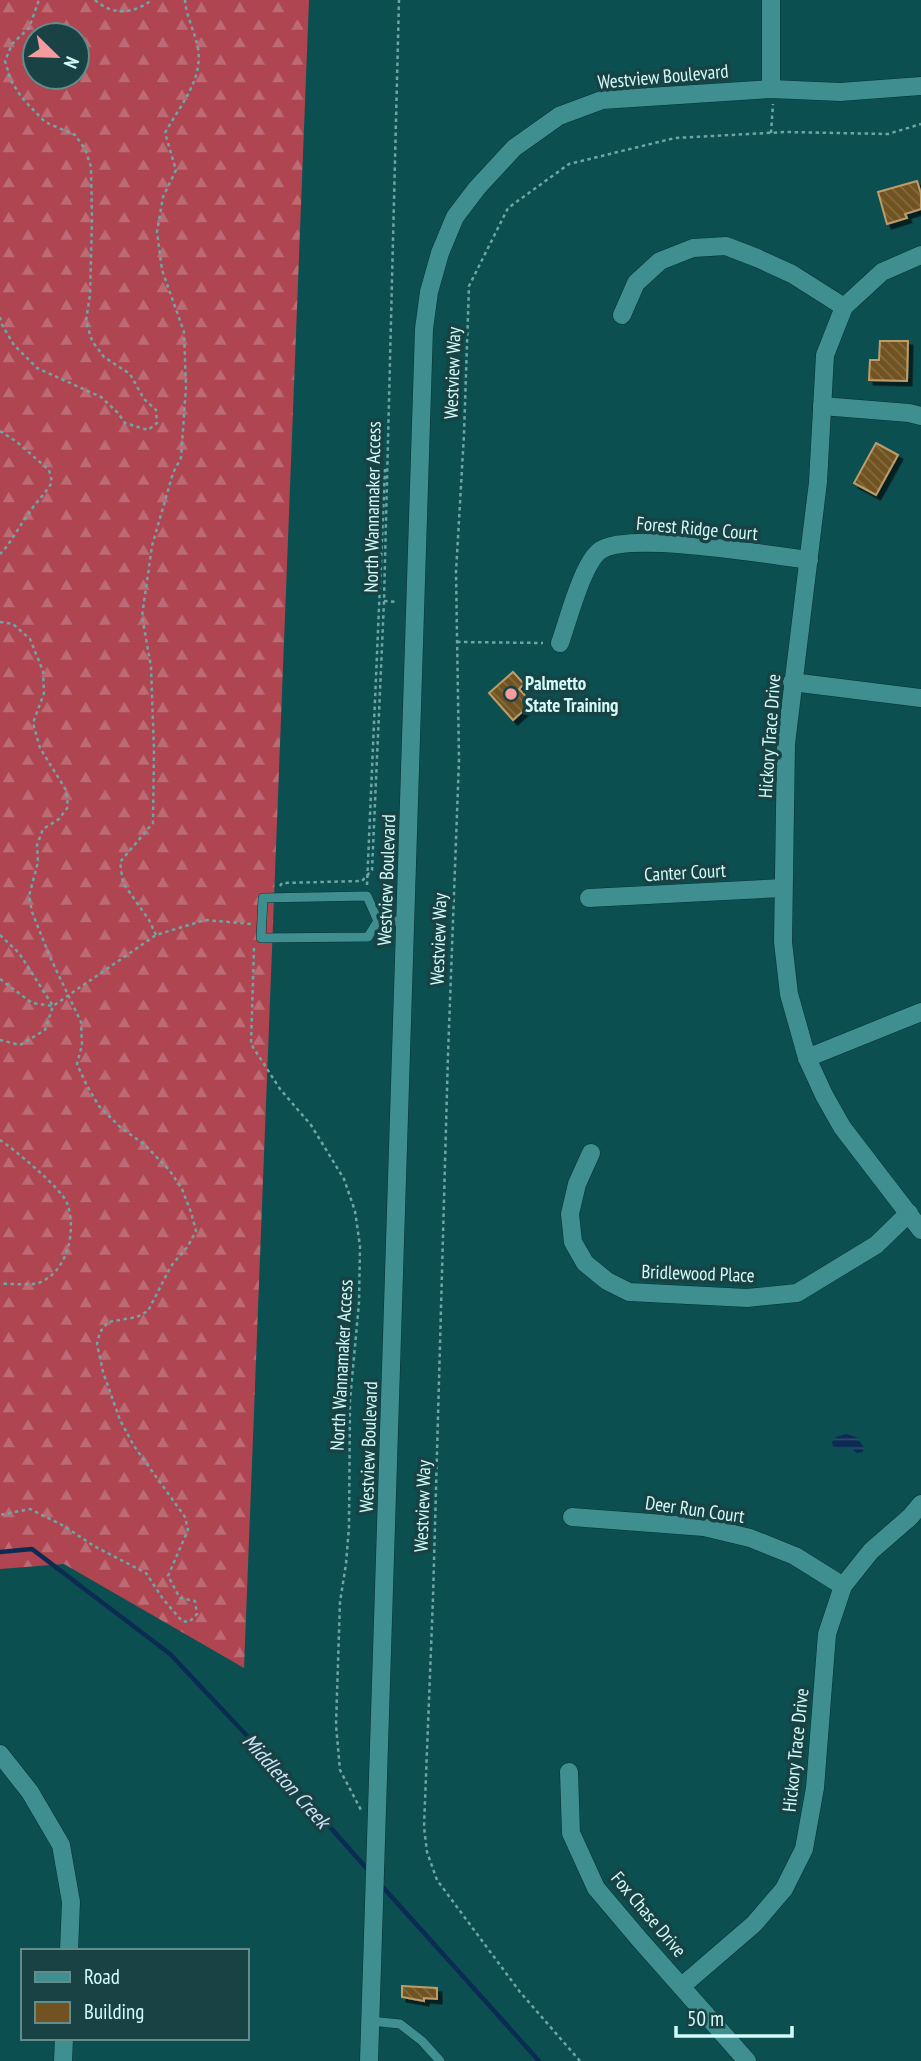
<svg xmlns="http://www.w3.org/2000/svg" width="921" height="2061" viewBox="0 0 921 2061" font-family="'PT Sans Narrow',sans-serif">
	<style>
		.forest { fill: url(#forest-firs); fill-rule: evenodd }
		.water { fill: url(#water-rules) }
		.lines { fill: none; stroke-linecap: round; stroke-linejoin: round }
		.stream { stroke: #0c2b53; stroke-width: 4.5 }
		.building { fill: url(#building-back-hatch); stroke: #be9c6a; stroke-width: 2; filter: url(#shadow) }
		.service-casing { stroke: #043333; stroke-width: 10 }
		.minor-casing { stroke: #043333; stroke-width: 19 }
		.tertiary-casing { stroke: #043333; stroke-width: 19 }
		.path { stroke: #70a5a6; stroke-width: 2.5; stroke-dasharray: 3.5 3.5; stroke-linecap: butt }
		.service { stroke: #3f8f90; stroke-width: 9 }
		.minor { stroke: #3f8f90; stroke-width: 18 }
		.tertiary { stroke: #3f8f90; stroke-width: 18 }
		.poi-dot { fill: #f49b9f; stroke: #184243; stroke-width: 2.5 }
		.labels { text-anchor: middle; stroke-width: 7; stroke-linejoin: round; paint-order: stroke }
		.street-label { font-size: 19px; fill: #d4fafa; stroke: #184243 }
		.poi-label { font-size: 19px; font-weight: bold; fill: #d4fafa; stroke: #184243; text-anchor: start }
		.water-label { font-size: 21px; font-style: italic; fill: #d2e2f7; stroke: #184243 }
	</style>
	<defs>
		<pattern id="forest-firs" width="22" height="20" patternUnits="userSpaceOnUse" patternTransform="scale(1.75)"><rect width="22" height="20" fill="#ae4550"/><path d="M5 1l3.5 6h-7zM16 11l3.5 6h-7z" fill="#bc6a73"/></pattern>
		<pattern id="water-rules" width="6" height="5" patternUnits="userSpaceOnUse" patternTransform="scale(1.75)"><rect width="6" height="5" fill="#0c2b53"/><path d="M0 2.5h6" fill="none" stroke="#2e4b6d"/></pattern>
		<pattern id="building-back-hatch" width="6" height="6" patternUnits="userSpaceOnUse" patternTransform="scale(1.75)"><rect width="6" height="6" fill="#715220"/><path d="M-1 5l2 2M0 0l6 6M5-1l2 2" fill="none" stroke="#846c41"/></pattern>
		<filter id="shadow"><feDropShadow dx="4.5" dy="4.5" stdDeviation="0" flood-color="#0009"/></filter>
	</defs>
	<rect width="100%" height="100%" fill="#0c4f51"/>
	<path class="forest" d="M0 0H309L244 1668 64 1564 0 1569ZM35 35H77V77H35Z"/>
	<path class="water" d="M846 1434 856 1437 864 1447 863 1452 857 1453 850 1447 838 1449 833 1446 832 1442 836 1437Z"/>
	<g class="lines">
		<g class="stream">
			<path d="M0 1552 32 1549 170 1654 284 1775 368 1870"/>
			<path d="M381 1885 539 2061"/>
		</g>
	</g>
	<g class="building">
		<path d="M917 181 921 194V209L905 214 907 218 887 224 878 192Z"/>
		<path d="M880 341H908L907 381 869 380 870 360H879Z"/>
		<path d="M876 443 898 455 876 495 854 483Z"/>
		<path d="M513 672 524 684 519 689 532 703 513 720 489 693Z"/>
		<path d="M402 1986 437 1988V1999L424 1998V2001L402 1997Z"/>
	</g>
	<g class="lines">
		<g class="service-casing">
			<g id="service">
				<path d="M378 921 367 896 263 898 261 938 368 937 378 921H406"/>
				<path d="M370 2021 400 2024 422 2041 440 2061"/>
			</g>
		</g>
		<g class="minor-casing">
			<g id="minor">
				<path d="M771 89V0"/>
				<path d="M921 255 882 272 844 307 825 355 818 482 786 744 783 942 789 994 807 1058 824 1095 842 1127 921 1230"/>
				<path d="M622 315 636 283 660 261 693 248 726 246 757 258 792 274 844 307"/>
				<path d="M822 406 909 413 921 416"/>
				<path d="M560 643C568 621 583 561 601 550 632 531 768 555 809 560"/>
				<path d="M792 682 921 698"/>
				<path d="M589 898 783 888"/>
				<path d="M807 1058 921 1012"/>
				<path d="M591 1153 577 1184 570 1214 573 1242 585 1263 607 1281 629 1292 747 1298 797 1293 876 1245 909 1213"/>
				<path d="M572 1517 704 1527 750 1538 795 1556 843 1586"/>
				<path d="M0 1754 30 1792 61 1845 71 1902 69 1951"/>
				<path d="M569 1772 571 1833 596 1888 640 1940 747 2061"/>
				<path d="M682 1986 754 1924 784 1889 804 1849 815 1788 827 1634 843 1586 871 1551 910 1517 921 1504"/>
				<path d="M63 2061 64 2038"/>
			</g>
		</g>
		<g class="tertiary-casing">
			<path id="tertiary" d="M369 2061 424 329 429 292 440 253 455 217 477 188 514 148 559 116 602 100 771 89 840 92 921 86"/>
		</g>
		<g class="path">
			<path d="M95 0C113 16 133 14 152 0"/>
			<path d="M771 133 773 104"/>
			<path d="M0 317 1 323 14 345 37 368 101 397 118 413 125 423 148 430 157 423 156 410 144 399 130 374 104 357 92 341 86 321 90 295 92 220 91 167 85 149 75 135 45 122 22 98 11 81 5 61 12 44 29 28 39 0"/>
			<path d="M0 431 17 442 49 470 52 482C46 493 36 502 29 513 19 526 12 542 0 554"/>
			<path d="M384 601 398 602"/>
			<path d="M0 622 13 624 30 639 43 671 44 693 33 723 40 748 66 790 68 807 59 819 43 829 37 845 38 862 29 896 32 912 50 957 81 1022 82 1045 77 1064 87 1086 99 1106 120 1127 145 1145 170 1171 182 1189 191 1212 196 1231 188 1246 171 1266 148 1311 137 1317 108 1322 100 1332 97 1344 103 1372 120 1420 134 1446 185 1517 188 1530 168 1576 180 1598 195 1601 197 1614 189 1622 182 1621 163 1599 146 1573 94 1546 64 1526 30 1509 0 1515"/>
			<path d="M457 642 543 643"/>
			<path d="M367 885 385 469"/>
			<path d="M280 886 282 883 362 881 372 870 384 601 399 0"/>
			<path d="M0 935 19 953 53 1006 45 1030 20 1045 0 1040"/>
			<path d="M156 935 149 920 123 883 120 862 153 823 154 750 151 667 142 616 152 546 173 473 181 458 186 387 184 332 162 270 157 232 163 197 176 170 165 133C180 105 203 81 198 48 195 32 186 16 185 0"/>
			<path d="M254 948 251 1044 280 1089 311 1125 344 1179 355 1211 360 1246 359 1303 350 1400 349 1527 346 1564 340 1602 336 1725 340 1770 361 1810"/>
			<path d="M0 979 32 1003 53 1006 156 935 205 920 251 924"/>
			<path d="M0 1140C14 1149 62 1189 67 1203 77 1229 68 1273 38 1283 30 1286 10 1283 0 1284"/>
			<path d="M580 2061 520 1992 437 1880 427 1852 424 1827 433 1598 448 1055 459 760 456 572 464 434 469 286 508 208 569 164 675 138 786 132 888 134 921 124"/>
		</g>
		<use href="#service" class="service"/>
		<use href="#minor" class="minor"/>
		<use href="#tertiary" class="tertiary"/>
	</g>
	<circle class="poi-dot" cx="511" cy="694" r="7"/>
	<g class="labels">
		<g class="street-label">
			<text transform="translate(663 76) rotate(-5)" y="7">Westview Boulevard</text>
			<text transform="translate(452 373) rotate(-88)" y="7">Westview Way</text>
			<text transform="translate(372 507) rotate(-89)" y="7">North Wannamaker Access</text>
			<text transform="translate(697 528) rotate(5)" y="7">Forest Ridge Court</text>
			<text transform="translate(769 736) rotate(-86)" y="7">Hickory Trace Drive</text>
			<text transform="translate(685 872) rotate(-3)" y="7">Canter Court</text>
			<text transform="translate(386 880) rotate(-88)" y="7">Westview Boulevard</text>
			<text transform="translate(438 939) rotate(-88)" y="7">Westview Way</text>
			<text transform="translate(698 1273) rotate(2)" y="7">Bridlewood Place</text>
			<text transform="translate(341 1365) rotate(-87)" y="7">North Wannamaker Access</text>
			<text transform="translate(368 1447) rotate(-88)" y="7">Westview Boulevard</text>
			<text transform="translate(422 1506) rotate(-88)" y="7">Westview Way</text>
			<text transform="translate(695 1509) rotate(8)" y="7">Deer Run Court</text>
			<text transform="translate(795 1750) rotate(-84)" y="7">Hickory Trace Drive</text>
			<text transform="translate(649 1914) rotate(50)" y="7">Fox Chase Drive</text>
		</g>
		<g class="poi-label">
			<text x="525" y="690">Palmetto<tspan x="525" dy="22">State Training</tspan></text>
		</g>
		<g class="water-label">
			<text transform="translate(286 1781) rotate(48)" y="7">Middleton Creek</text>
		</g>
	</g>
	<rect x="21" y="1949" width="228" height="91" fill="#184243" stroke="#638c8c" stroke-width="2"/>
	<rect x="35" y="1972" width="35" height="10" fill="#3f8f90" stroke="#638c8c" stroke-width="2"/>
	<text x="84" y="1984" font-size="21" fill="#d4fafa">Road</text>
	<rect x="35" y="2002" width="35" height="21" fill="#715220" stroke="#638c8c" stroke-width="2"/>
	<text x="84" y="2019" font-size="21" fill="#d4fafa">Building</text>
	<g transform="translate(56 56) rotate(113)"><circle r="33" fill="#184243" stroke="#638c8c" stroke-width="2"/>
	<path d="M0-5L12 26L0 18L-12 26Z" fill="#f49b9f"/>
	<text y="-10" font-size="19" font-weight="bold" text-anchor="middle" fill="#d4fafa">N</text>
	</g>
	<path d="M676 2026v10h116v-10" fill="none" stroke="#d4fafa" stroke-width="3.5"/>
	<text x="687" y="2026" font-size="21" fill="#d4fafa" stroke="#184243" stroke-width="5" paint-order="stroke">50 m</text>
</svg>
